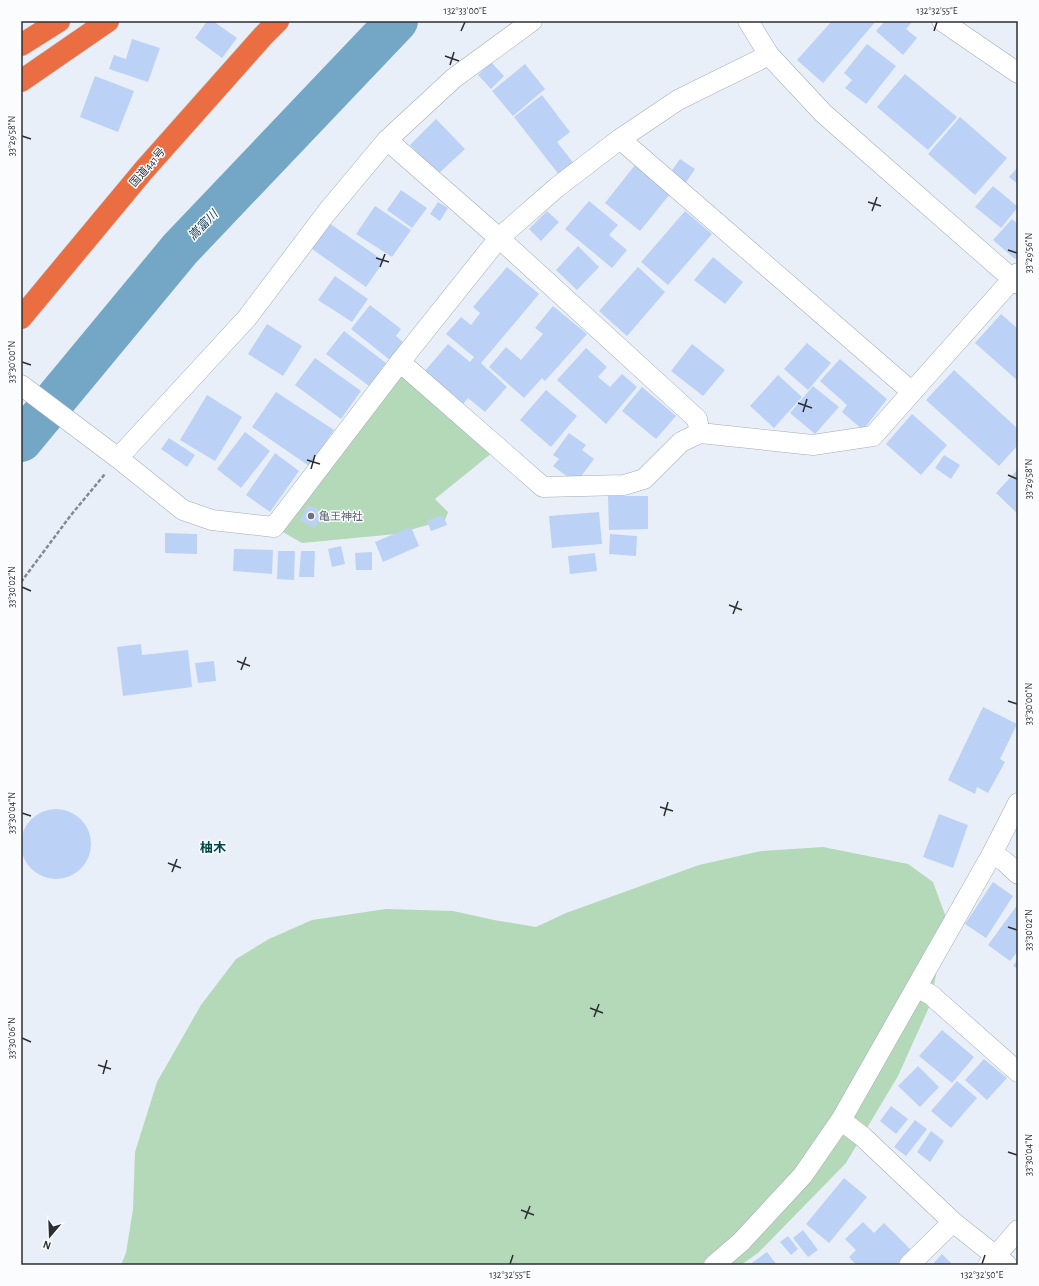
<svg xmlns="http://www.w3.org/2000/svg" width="1039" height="1286" viewBox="0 0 1039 1286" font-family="'Alegreya Sans','Noto Sans JP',sans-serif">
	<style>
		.green { fill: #b4d9b8 }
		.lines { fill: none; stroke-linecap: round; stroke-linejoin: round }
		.river { stroke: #74a7c6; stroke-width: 42 }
		.building { fill: #bbd2f6 }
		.street-casing { stroke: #a5abb5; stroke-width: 21 }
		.highway-casing { stroke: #cccdce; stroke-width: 23 }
		.path { stroke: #858a91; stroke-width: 2.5; stroke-dasharray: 4 2; stroke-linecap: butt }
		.street { stroke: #fff; stroke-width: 20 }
		.highway { stroke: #ea6e41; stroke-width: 22 }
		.ticks { fill: none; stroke: #2c2e32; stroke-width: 1.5 }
		.worship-dot { fill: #6b7280; stroke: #fafcfe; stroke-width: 1.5 }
		.labels { text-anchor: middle; stroke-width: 3; stroke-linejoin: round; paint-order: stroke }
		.street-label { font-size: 11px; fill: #2c2e32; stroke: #fafcfe }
		.worship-label { font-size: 11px; fill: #5b616d; stroke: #fafcfe; text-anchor: start }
		.water-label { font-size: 12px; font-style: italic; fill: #0d374e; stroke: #fafcfe }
		.quarter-label { font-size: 13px; font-weight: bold; fill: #014547; stroke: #fafcfe }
		.neatline { fill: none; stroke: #2c2e32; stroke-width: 1.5 }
		.ticks-label { font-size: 10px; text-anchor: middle; fill: #2c2e32 }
	</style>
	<rect width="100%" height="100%" fill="#e8eff9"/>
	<g class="green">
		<path d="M400 362 498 448 435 499 448 512 445 520 396 534 302 543 274 527Z"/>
		<path d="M823 847 908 864 933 882 947 920 930 1005 898 1076 846 1163 758 1253 741 1265H121L126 1253 133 1209 135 1152 157 1082 201 1005 236 959 269 939 312 920 386 909 453 911 494 920 536 927 566 913 699 865 761 851Z"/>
	</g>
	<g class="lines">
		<path class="river" d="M21 441 180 249 397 21"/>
	</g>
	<g class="building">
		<path d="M207 21H213L237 38 222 58 195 38Z"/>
		<path d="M832 21H876L823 83 797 60Z"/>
		<path d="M885 21H913L906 29 917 38 903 55 876 31Z"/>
		<path d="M132 39 160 48 148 82 109 69 114 55 126 59Z"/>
		<path d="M867 44 896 66 866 104 845 88 852 80 844 73Z"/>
		<path d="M491 62 504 76 491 89 478 75Z"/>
		<path d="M525 64 545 89 513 116 492 91Z"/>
		<path d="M905 74 957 117 928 150 877 107Z"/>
		<path d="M95 76 134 91 118 132 80 117Z"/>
		<path d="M542 95 570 132 557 142 575 165 560 176 514 117Z"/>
		<path d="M960 117 1007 158 975 195 928 154Z"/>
		<path d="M436 119 465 149 438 174 410 145Z"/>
		<path d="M680 159 695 169 685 184 670 173Z"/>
		<path d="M635 165 670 194 640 231 605 203Z"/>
		<path d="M1018 167V184L1009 177Z"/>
		<path d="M993 186 1018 207 1001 228 975 207Z"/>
		<path d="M401 190 427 208 412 228 387 210Z"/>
		<path d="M589 201 618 225 609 235 627 250 612 268 565 229Z"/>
		<path d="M438 202 448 208 440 221 430 214Z"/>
		<path d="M375 206 411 230 392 257 356 234Z"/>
		<path d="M547 211 559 222 541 241 529 229Z"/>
		<path d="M685 211 712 234 668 285 641 262Z"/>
		<path d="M1012 219 1018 224V256L1015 259 993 240Z"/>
		<path d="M329 223 384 261 366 287 312 249Z"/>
		<path d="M578 246 599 267 577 290 556 270Z"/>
		<path d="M713 257 743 282 725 304 694 280Z"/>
		<path d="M507 267 539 294 481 363 507 387 485 412 468 398 463 404 424 372 448 344 470 362 474 357 446 334 461 317 471 325 480 313 473 307Z"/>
		<path d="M638 267 665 292 627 336 599 311Z"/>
		<path d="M335 276 368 299 352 322 318 300Z"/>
		<path d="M370 305 401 329 396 336 403 342 390 360 351 329Z"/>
		<path d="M553 306 587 334 545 381 542 378 524 398 489 367 506 347 521 360 543 334 535 328Z"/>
		<path d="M1001 314 1018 329V381L975 343Z"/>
		<path d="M267 324 302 346 283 376 248 354Z"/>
		<path d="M344 331 386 363 369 386 326 354Z"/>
		<path d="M807 343 831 363 808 390 784 369Z"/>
		<path d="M692 344 725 370 703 396 671 371Z"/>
		<path d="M586 348 607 367 598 377 610 387 622 374 637 387 606 424 557 380Z"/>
		<path d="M315 358 361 391 341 419 295 385Z"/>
		<path d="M840 359 887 399 863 430 842 412 847 405 820 381Z"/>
		<path d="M954 370 1018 429V445L999 466 926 400Z"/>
		<path d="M778 375 802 397 774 428 750 406Z"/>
		<path d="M813 386 839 407 815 434 790 413Z"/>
		<path d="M642 387 676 416 656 439 622 411Z"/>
		<path d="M546 390 577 416 551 447 520 420Z"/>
		<path d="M276 392 334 430 309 466 252 427Z"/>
		<path d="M207 395 242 417 215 461 180 440Z"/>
		<path d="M912 414 947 445 921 475 886 444Z"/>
		<path d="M245 432 270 451 241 488 217 469Z"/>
		<path d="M569 433 586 445 582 450 594 459 576 483 553 466 559 459 553 455Z"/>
		<path d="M169 438 195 455 187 467 161 449Z"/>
		<path d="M275 453 299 471 270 512 246 495Z"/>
		<path d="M944 455 960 465 951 479 935 468Z"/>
		<path d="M1018 469V514L996 493Z"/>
		<path d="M608 496H648V529L609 530Z"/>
		<path d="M308 505 323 512 315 528 300 520Z"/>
		<path d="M599 512 602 544 552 548 549 516Z"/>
		<path d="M443 515 447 525 431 531 427 521Z"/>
		<path d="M411 527 419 546 383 562 375 542Z"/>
		<path d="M165 533 197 534V554L165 553Z"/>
		<path d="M610 534 637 536 636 556 609 554Z"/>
		<path d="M341 546 345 564 332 567 328 549Z"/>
		<path d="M234 549 273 550 272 574 233 571Z"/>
		<path d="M278 551H295L294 580 277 579Z"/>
		<path d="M301 551H315L314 577H299Z"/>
		<path d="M372 552V570H356L355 553Z"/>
		<path d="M595 553 597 571 570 574 568 556Z"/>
		<path d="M141 644 142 655 188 650 192 687 123 696 117 647Z"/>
		<path d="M214 661 216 681 198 683 195 663Z"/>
		<path d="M983 707 1017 724 1000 759 1005 762 988 793 977 787 975 794 948 780Z"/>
		<circle cx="56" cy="844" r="35"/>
		<path d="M939 814 968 825 953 868 923 857Z"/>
		<path d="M993 882 1013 896 986 938 965 924Z"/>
		<path d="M1018 904V951L1010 961 988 945Z"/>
		<path d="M1018 959V969L1013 966Z"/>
		<path d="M942 1030 974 1057 952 1083 919 1056Z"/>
		<path d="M984 1059 1007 1078 987 1100 965 1080Z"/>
		<path d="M918 1066 939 1087 920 1107 898 1086Z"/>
		<path d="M957 1081 977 1098 951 1128 931 1111Z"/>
		<path d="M891 1106 908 1119 896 1134 880 1121Z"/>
		<path d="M915 1120 927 1129 906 1156 894 1147Z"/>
		<path d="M931 1131 944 1141 930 1162 917 1152Z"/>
		<path d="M844 1178 867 1197 829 1243 806 1224Z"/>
		<path d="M863 1222 874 1233 884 1223 911 1250 896 1265H856L849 1257 856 1250 845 1239Z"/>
		<path d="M803 1230 818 1250 808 1257 793 1238Z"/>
		<path d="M788 1236 798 1249 791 1255 780 1242Z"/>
		<path d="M767 1252 777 1265H749Z"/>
		<path d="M942 1254 953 1265H932Z"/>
	</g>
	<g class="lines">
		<g class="street-casing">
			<g id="street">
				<path d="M748 21 769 55 823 113 1018 284"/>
				<path d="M942 21 1018 73"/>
				<path d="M620 139 912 392 1018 273"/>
				<path d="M387 140 499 238 697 419 700 433 813 445 873 436 912 392"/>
				<path d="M400 362 543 487 624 485 644 479 681 442 700 433"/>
				<path d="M21 385 118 458 183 510 212 520 274 527 400 362 499 238 556 188 620 139 678 100 769 55"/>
				<path d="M118 458 247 318 327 212 387 140 454 78 532 21"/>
				<path d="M992 854 1004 861 1018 874"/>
				<path d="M917 987 931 995 1018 1072"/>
				<path d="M841 1120 863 1137 953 1222 1007 1265"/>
				<path d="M714 1265 741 1242 803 1175 841 1120 992 854 1018 803"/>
				<path d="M909 1265 953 1222"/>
				<path d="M988 1265 1018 1230"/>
			</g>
		</g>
		<g class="highway-casing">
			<g id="highway">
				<path d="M21 45 59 21"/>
				<path d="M21 81 108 21"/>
				<path d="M21 318 144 170 263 36 278 21"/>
			</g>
		</g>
		<path class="path" d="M21 582 71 515 105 474"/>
		<use href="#street" class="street"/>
		<use href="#highway" class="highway"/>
	</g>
	<path class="ticks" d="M461 31 465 22M934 31 937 22M445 56 459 61M450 65 454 52M22 136 31 139M868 202 881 206M872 211 877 197M1008 250 1017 253M376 258 389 262M380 267 385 254M22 362 31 365M798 403 812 408M803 412 807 399M307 460 320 464M311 469 315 455M1008 475 1017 479M22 587 31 591M729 605 742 610M733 614 738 601M237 661 250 666M241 670 246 657M1008 701 1017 704M660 807 673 811M22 813 31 816M664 816 668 802M168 863 181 868M172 872 177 859M1008 927 1017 930M590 1008 603 1013M594 1017 599 1004M22 1038 31 1042M98 1065 111 1069M103 1074 107 1060M1008 1152 1017 1155M521 1210 534 1215M525 1219 530 1206M510 1264 513 1255M982 1264 985 1255"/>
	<circle class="worship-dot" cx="311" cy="516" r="4"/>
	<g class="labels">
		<g class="street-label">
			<text transform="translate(147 167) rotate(-49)" y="4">国道441号</text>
		</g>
		<g class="worship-label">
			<text x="319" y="520">亀王神社</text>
		</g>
		<g class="water-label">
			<text transform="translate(203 225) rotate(-46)" y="4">嵩富川</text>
		</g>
		<g class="quarter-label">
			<text x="213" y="852">柚木</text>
		</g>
	</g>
	<rect width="1039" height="1286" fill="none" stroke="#fafcfe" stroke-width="44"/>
	<g transform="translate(50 1236) rotate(199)" stroke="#fafcfe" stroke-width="3" paint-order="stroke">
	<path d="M0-3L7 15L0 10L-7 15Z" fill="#2c2e32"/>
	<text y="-6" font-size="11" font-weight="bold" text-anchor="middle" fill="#2c2e32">N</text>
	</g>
	<rect x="22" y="22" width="995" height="1242" class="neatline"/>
	<g class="ticks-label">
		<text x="465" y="14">132°33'00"E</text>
		<text x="937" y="14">132°32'55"E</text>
		<text transform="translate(11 136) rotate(-90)" y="4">33°29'58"N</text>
		<text transform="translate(1028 253) rotate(-90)" y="4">33°29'56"N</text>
		<text transform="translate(11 362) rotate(-90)" y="4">33°30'00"N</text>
		<text transform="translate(1028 479) rotate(-90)" y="4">33°29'58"N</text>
		<text transform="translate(11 587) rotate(-90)" y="4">33°30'02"N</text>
		<text transform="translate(1028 704) rotate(-90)" y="4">33°30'00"N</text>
		<text transform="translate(11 813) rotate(-90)" y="4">33°30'04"N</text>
		<text transform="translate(1028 930) rotate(-90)" y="4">33°30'02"N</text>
		<text transform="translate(11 1038) rotate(-90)" y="4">33°30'06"N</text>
		<text transform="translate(1028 1155) rotate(-90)" y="4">33°30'04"N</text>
		<text x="510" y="1278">132°32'55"E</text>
		<text x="982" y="1278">132°32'50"E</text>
	</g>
</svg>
